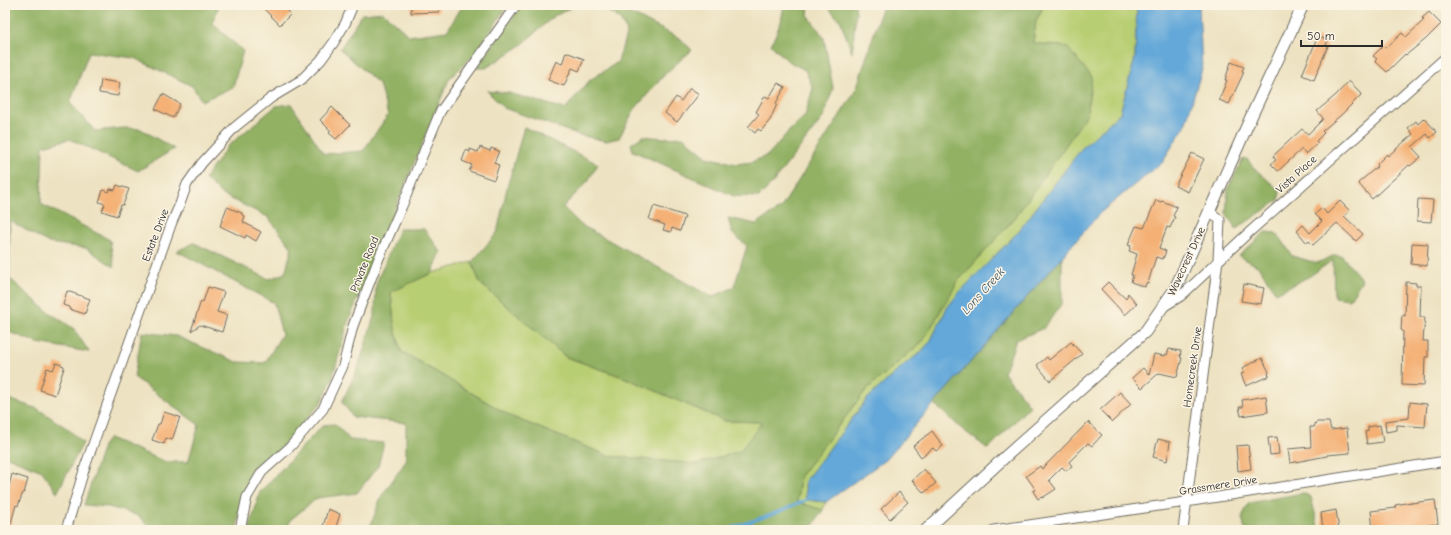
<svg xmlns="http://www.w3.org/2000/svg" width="1451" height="535" viewBox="0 0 1451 535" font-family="'Comic Neue',sans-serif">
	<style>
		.green { fill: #b8ce72; stroke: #727c4e }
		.forest { fill: #92b164; stroke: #5e6e48 }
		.water { fill: #63a8d9; stroke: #476a82 }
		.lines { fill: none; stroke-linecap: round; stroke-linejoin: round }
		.stream { stroke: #63a8d9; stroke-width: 3 }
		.building { fill: #f4b075 }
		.minor-casing { stroke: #6f6b60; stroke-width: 11 }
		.tertiary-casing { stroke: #6f6b60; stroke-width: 13 }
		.minor { stroke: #fff; stroke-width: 9 }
		.tertiary { stroke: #fff; stroke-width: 11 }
		.labels { text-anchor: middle; stroke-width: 3; stroke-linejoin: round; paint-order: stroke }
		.street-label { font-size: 11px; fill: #2b2b2b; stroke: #fcf5e5 }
		.water-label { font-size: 12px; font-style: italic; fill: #3f5768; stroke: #fcf5e5 }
	</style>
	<rect width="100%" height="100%" fill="#fcf5e5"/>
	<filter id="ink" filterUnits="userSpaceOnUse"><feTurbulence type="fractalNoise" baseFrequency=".025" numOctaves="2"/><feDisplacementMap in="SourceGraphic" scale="8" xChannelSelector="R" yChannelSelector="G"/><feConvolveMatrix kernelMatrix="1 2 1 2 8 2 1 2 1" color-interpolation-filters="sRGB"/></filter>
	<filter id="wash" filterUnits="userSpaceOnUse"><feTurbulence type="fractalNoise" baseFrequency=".012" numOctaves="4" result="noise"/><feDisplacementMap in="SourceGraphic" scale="16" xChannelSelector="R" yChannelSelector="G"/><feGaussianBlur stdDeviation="0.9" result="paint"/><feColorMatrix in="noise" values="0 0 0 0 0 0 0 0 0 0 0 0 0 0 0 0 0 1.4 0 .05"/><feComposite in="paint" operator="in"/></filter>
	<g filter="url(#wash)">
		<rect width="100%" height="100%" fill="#ede2c1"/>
		<g class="green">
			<path d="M1044 5H1137L1135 58 1120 113 1082 148 1018 232 958 294 947 308 930 342 920 353 905 364 867 399 805 481 806 500 826 502 823 510 797 502 800 476 867 389 923 341 958 281 1014 219 1087 114 1067 47 1033 43 1036 21Z"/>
			<path d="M472 262 480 283 566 357 626 378 725 421 763 422 740 451 697 464 609 456 512 417 401 351 394 324 391 292 432 273Z"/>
		</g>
		<g class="forest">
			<path d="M5 5H219L212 23 243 51 233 87 202 101 192 86 134 58 89 52 70 103 95 131 124 128 141 129 174 149 138 171 70 139 43 146 41 204 110 240 114 267 86 248 49 243 10 221 9 278 46 310 74 329 89 352 38 343 6 331 5 335Z"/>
			<path d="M463 5H508L474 55 449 79 348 322 332 380 320 404 247 486 236 530H151L139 516 109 507 84 505 103 446 109 438 166 462H188L199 425 134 377 142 332 176 336 237 362 265 363 282 334 274 303 177 251 194 243 269 279 285 273 292 248 268 217 221 194 205 178 228 146 276 106 291 104 324 154 363 151 388 115 379 84 340 49 362 14 383 12 409 36 447 31Z"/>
			<path d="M522 5H576L554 16 520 46 486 68H476Z"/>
			<path d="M597 5H614L679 38 692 50 667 72 634 110 619 138 606 141 579 135 504 108 487 91 509 93 565 109 590 80 618 62 627 31 619 18Z"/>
			<path d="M784 5H809L808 15 824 38 833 88 824 116 771 185 759 197 734 196 633 151 631 144 643 136 663 138 683 137 707 157 736 164 752 162 768 155 788 132 805 116 813 88 805 70 788 61 771 45 781 22Z"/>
			<path d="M829 5H855L856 13 852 53 841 22 828 7Z"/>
			<path d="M883 5H1044L1036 21 1033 43 1067 47 1092 77 1087 114 1062 151 1014 219 958 281 923 341 867 389 800 476 797 502 823 510 812 527 803 530H369L381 497 406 461V423L353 417 342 402 359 365 375 313 376 284 399 229H424L441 252 432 273 391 292 394 324 401 351 512 417 609 456 697 464 740 451 762 422 725 421 626 378 566 357 480 283 472 262 497 233 507 188 524 127 598 164 588 181 563 207 581 225 712 297 734 287 747 246 732 233 728 218 756 224 781 208 856 90Z"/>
			<path d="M1243 159H1247L1254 168 1280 191 1279 200 1236 229 1226 213 1228 188Z"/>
			<path d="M1265 232 1276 233 1284 243 1292 256 1317 263 1335 255 1342 256 1362 280 1350 299 1334 297 1333 260 1310 276 1276 293 1259 267 1239 256Z"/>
			<path d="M1062 257V303L1044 328 1016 340 1004 373 1030 406 988 449 962 429 934 404Z"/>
			<path d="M5 398 38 409 68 429 83 443 57 493 42 471 5 456Z"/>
			<path d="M335 424 350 440 384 443 378 466 357 493 317 498 289 521 290 530H249L260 492 323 425Z"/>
			<path d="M1303 493 1311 497 1319 530H1245L1242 517 1249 503Z"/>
		</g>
		<path class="water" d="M1137 5H1199L1202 69 1185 126 1162 162 1100 213 885 460 826 502 806 500 805 481 867 399 905 364 920 353 930 342 947 308 958 294 1018 232 1082 148 1120 113 1135 58Z"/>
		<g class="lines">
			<path class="stream" d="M726 530 781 511 806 500 809 497"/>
		</g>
		<g id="blocks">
			<g class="building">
				<path d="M260 5H282L291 14 280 25Z"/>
				<path d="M411 5H439V12L411 13Z"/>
				<path d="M1429 12 1441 24 1426 39 1406 55 1405 54 1387 72 1375 61 1377 59 1373 56 1383 46 1386 48 1402 33 1406 37 1424 20 1422 18Z"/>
				<path d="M1318 36 1328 40 1326 45 1328 46 1314 80 1302 75Z"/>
				<path d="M566 52 584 59 579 71 572 68 564 86 548 80 556 61 562 64Z"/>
				<path d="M1231 62 1244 67 1242 71 1244 72 1229 104 1219 100 1227 80H1225Z"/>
				<path d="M101 80 120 83 118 96 99 93Z"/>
				<path d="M1349 81 1362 94 1341 115 1322 131 1324 133 1316 141 1318 143 1306 154 1302 149 1278 171 1271 164 1276 160 1273 156 1302 129 1308 134 1322 120 1323 118 1317 111 1336 95Z"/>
				<path d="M778 83 785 87 776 103 777 104 770 120 761 131 758 129 755 133 748 127 759 114 756 112 765 96 769 98Z"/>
				<path d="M690 88 699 94 677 122 665 113 676 97 681 101Z"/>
				<path d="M163 94 180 104 173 118 155 109Z"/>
				<path d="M332 107 350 125 336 139 329 133 331 131 320 120Z"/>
				<path d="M1424 118 1437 132 1430 138 1427 134 1412 147 1421 157 1410 166 1409 165 1372 199 1358 183 1378 166 1377 164 1387 154 1388 156 1413 134 1408 128 1416 121 1418 124Z"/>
				<path d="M480 147 490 151 491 148 499 151 494 163 499 165 494 180 469 171 472 165 462 161 466 150 470 152V149L478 152Z"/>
				<path d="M1192 153 1204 159 1188 192 1175 186Z"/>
				<path d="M117 185 129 189 123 205H121L117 216 102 211 105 204 99 202 103 190 109 192 110 189 115 190Z"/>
				<path d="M1418 199 1433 200 1431 222 1417 221Z"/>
				<path d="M1156 200 1161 202 1162 201 1177 207 1173 216 1175 217 1170 228 1167 227 1159 248 1166 251 1163 259 1156 257 1148 283H1146L1145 287 1131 282 1133 275H1131L1137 254 1129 251 1131 246 1128 245 1136 226 1144 228Z"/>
				<path d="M1340 201 1350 211 1344 216 1363 234 1356 241 1337 223 1313 245 1309 241 1307 243 1297 231 1303 225 1310 233 1322 221 1315 214 1322 208 1327 214Z"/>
				<path d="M654 206 685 216 680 231 672 228 671 232 663 230 665 225 649 219Z"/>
				<path d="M227 207 242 213V215L245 216 243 222 261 232 256 241 246 235 245 238 220 226Z"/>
				<path d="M1412 243 1428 244 1427 266 1411 264Z"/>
				<path d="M1108 282 1126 299 1128 293 1137 304 1125 315 1101 289Z"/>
				<path d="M1406 282 1416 283V286H1421L1420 317H1425L1423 341H1428V357H1425L1424 386 1402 385 1403 331 1401 330 1402 315 1405 316Z"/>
				<path d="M1244 284 1264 288 1261 304 1241 301Z"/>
				<path d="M208 287 224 292 217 312 227 315 222 332 200 325 191 331 201 301 203 302Z"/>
				<path d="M67 291 90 299 85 314 69 309V307L63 305Z"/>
				<path d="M1071 342 1082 354 1050 381 1037 365 1047 357 1049 360Z"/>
				<path d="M1169 349 1181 351 1180 357 1182 358 1177 377 1159 373 1142 388 1132 378 1143 368 1149 375 1154 354 1165 356V354L1167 355Z"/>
				<path d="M1262 358 1269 372 1268 373 1269 376 1246 386 1241 374 1244 373 1242 368Z"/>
				<path d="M56 363 64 366V368L55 395 40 390 47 368 53 370Z"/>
				<path d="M1120 392 1131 404 1112 422 1100 410Z"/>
				<path d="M1266 396 1268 412 1241 416 1239 407H1243L1242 400Z"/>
				<path d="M1410 402 1427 404 1425 427 1397 425V430L1386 432 1385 421 1409 418Z"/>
				<path d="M164 412 180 417 172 440 166 438 164 444 152 440 158 424H160Z"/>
				<path d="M1088 422 1102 435 1092 446 1088 443 1069 462 1072 466 1066 471 1062 467 1049 480 1056 489 1042 498 1041 497 1038 499 1033 491 1036 490 1026 476 1040 466 1042 469Z"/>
				<path d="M1316 422H1329L1331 430 1347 428 1350 453 1327 455V456L1290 463 1288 449 1311 447 1310 427H1314Z"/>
				<path d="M1380 425 1383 442 1367 444 1365 432 1368 431V427Z"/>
				<path d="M932 431 943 446 936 451 933 448 921 457 913 446Z"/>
				<path d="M1277 437 1279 454 1270 455 1268 438Z"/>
				<path d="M1158 439 1170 442 1167 461 1153 457Z"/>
				<path d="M1248 445 1251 469 1238 471 1236 446Z"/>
				<path d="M924 469 936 483 924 493 912 480Z"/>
				<path d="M12 474 28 479 24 493 23 492 18 506 16 505 9 530H5V485L9 486Z"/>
				<path d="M899 492 908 502 890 519 881 509Z"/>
				<path d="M1435 500 1438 524 1427 525 1428 530H1393L1392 529 1373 530 1371 511 1396 508 1395 505 1411 502V503Z"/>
				<path d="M328 509 340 514 335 530H322Z"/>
				<path d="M1336 510 1339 530H1323L1321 513Z"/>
			</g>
		</g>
	</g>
	<g filter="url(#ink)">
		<use href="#blocks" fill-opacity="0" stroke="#6f6b60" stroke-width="1"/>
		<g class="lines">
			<g class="minor-casing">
				<g id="minor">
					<path d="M1163 307 1181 296 1245 236 1446 57"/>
					<path d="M66 530 85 467 172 222 180 204 187 184 202 163 235 127 271 98 301 80 321 60 334 42 345 24 353 5"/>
					<path d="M240 530 247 497 262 472 290 447 323 409 343 366 353 326 379 258 402 206 440 112 516 5"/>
					<path d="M994 530 1186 502 1446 461"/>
					<path d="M1183 530 1218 260 1220 220 1209 211"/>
				</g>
			</g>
			<g class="tertiary-casing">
				<path id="tertiary" d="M926 530 1005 457 1145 332 1175 289 1251 117 1303 5"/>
			</g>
			<use href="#minor" class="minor"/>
			<use href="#tertiary" class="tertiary"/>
		</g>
	</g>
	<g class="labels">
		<g class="street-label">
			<text transform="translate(1296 174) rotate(-42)" y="4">Vista Place</text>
			<text transform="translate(155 235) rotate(-69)" y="4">Estate Drive</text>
			<text transform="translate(1186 261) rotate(-65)" y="4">Wavecrest Drive</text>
			<text transform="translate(364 264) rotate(-68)" y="4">Private Road</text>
			<text transform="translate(1192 367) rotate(-82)" y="4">Homecreek Drive</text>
			<text transform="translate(1218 485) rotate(-9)" y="4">Grassmere Drive</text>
		</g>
		<g class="water-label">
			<text transform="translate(983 291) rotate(-48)" y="4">Lons Creek</text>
		</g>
	</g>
	<rect width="1451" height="535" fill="none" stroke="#fcf5e5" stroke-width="20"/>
	<path d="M1301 40v6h81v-6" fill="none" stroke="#2b2b2b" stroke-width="2"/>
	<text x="1307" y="40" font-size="12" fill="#2b2b2b" stroke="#fcf5e5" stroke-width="3" paint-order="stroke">50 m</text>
</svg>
